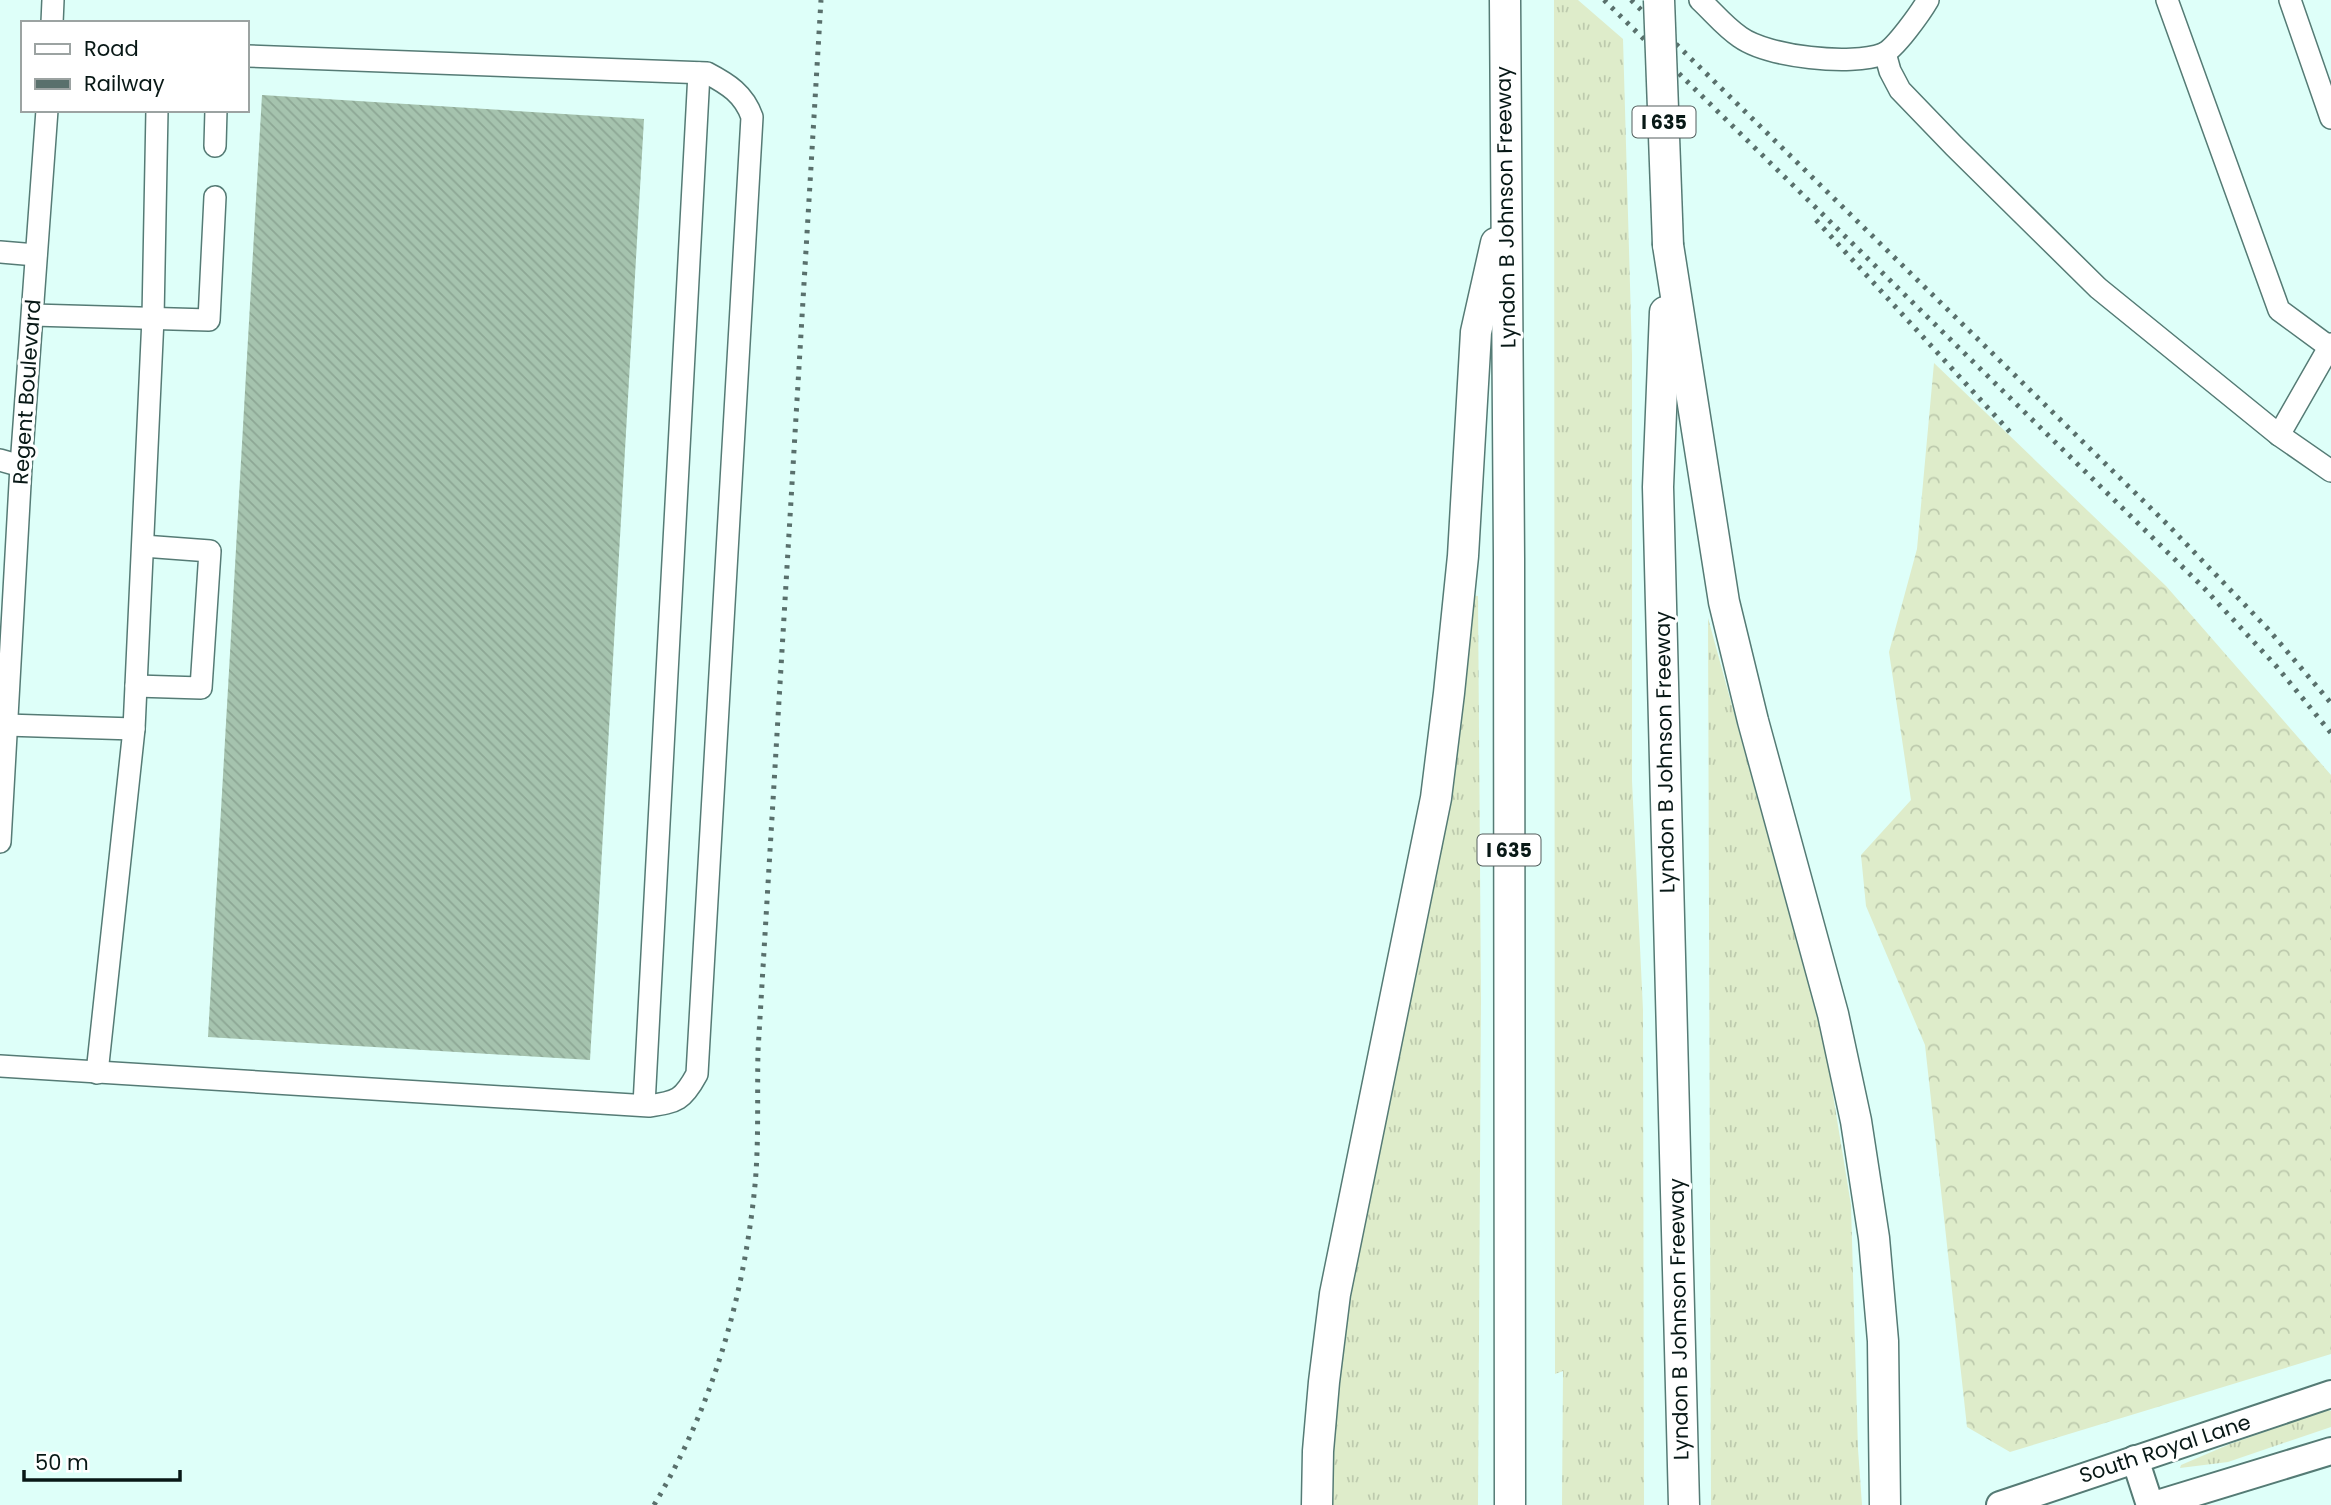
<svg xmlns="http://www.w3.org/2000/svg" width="2331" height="1505" viewBox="0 0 2331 1505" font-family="Poppins,sans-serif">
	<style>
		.grass { fill: url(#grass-tufts) }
		.forest { fill: url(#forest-crowns) }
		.building { fill: url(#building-back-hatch) }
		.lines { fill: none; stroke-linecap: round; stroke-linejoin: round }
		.minor-casing { stroke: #557b75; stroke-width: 24 }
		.major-casing { stroke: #557b75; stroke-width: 30 }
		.highway-casing { stroke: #557b75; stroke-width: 33 }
		.minor { stroke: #fff; stroke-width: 21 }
		.major { stroke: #fff; stroke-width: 26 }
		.highway { stroke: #fff; stroke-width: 30 }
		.rail { stroke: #59706c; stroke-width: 5; stroke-dasharray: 3.5 7; stroke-linecap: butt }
		.highway-bridge-casing { stroke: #557b75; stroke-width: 33; stroke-linecap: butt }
		.highway-bridge { stroke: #fff; stroke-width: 30 }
		.labels { text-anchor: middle; stroke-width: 6; stroke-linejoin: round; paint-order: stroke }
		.shield { fill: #fff; stroke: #525d5c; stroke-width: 2 }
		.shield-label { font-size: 19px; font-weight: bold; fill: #081816 }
		.street-label { font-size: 21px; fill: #081816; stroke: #fff }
	</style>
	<defs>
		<pattern id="grass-tufts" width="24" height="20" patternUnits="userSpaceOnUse" patternTransform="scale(1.75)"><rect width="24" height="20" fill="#deecca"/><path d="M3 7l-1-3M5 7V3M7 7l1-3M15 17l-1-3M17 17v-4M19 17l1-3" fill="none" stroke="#bdcaad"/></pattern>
		<pattern id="forest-crowns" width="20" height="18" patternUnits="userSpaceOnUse" patternTransform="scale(1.75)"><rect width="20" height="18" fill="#deecca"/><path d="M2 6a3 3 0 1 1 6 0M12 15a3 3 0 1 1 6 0" fill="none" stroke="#bdcaad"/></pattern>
		<pattern id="building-back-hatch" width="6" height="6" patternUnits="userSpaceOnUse" patternTransform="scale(1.75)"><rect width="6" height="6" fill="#a5c3ae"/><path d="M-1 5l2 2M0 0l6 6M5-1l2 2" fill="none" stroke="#8da795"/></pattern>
	</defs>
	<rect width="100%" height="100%" fill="#defff9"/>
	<g class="grass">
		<path d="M1554 0H1578L1623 39 1632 355V781L1643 1010 1644 1505H1562L1563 1371 1555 1374Z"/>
		<path d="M1468 595 1478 596 1481 1000 1478 1505H1328L1338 1338Z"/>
		<path d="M1708 618 1825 1046 1851 1205 1858 1449 1862 1505H1711Z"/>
		<path d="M2327 1410 2331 1411V1427L2228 1462 2180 1468 2181 1465 2230 1444Z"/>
	</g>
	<path class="forest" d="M1934 363 2166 586 2331 775V1354L2010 1452 1967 1427 1925 1045 1866 906 1861 855 1911 800 1889 652 1917 549Z"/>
	<path class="building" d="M262 95 644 119 590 1060 208 1037Z"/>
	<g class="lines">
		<g class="minor-casing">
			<g id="minor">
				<path d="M1700 0C1713 12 1725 27 1740 37 1768 57 1851 66 1883 54 1895 49 1921 12 1928 0"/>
				<path d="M2167 0 2279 310 2328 346"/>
				<path d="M2290 0 2331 118"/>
				<path d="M52 23 53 0"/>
				<path d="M1885 53 1890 71 1900 90 1954 146 2098 288 2279 435 2331 471"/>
				<path d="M215 146 216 110"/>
				<path d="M0 252 36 255"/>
				<path d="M33 315 209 320 215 197"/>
				<path d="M2279 435 2331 344"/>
				<path d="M0 460 21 466"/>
				<path d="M136 686 201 688 210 551 143 546"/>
				<path d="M6 725 134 729 153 318 157 110"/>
				<path d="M0 842 21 466 47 110"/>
				<path d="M0 1066 649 1106C677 1102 683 1100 697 1074L752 117C744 94 728 84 707 73L247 56"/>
				<path d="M97 1073 134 729"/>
				<path d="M644 1105 699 73"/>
			</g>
		</g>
		<g class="major-casing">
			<g id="major">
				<path d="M2135 1459 2150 1505"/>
				<path d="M2000 1505 2331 1394"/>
				<path d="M2154 1505 2331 1451"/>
			</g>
		</g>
		<g class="highway-casing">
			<g id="highway">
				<path d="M1505 0 1509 558 1510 1505"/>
				<path d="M1668 245 1724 602 1753 721 1833 1014 1856 1121 1874 1238 1883 1341 1885 1505"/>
				<path d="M1665 312 1658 487 1684 1505"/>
				<path d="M1317 1505 1318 1451 1324 1382 1335 1294 1436 798 1449 693 1463 556 1476 332 1496 243"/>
			</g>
		</g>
		<use href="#minor" class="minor"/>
		<use href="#major" class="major"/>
		<use href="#highway" class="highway"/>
		<g class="rail">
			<path d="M1604 0 2204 588 2277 667 2331 733"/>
			<path d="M1631 0 2168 525 2268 629 2331 703"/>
			<path d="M1816 220 2010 432"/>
			<path d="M654 1505C712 1408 744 1298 755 1185 759 1141 757 1096 758 1051L821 0"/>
		</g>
		<g class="highway-bridge-casing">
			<path id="highway-bridge" d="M1659 0 1668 245"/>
		</g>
		<use href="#highway-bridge" class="highway-bridge"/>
	</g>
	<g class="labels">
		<g class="shield">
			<rect x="1632.5" y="106.5" width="63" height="31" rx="5"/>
			<rect x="1477.5" y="834.5" width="63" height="31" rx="5"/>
		</g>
		<g class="shield-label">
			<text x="1664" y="129">I 635</text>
			<text x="1509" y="857">I 635</text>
		</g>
		<g class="street-label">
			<text transform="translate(1506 207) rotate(-91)" y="7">Lyndon B Johnson Freeway</text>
			<text transform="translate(27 392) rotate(-86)" y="7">Regent Boulevard</text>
			<text transform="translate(1665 752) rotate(-91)" y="7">Lyndon B Johnson Freeway</text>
			<text transform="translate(1679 1319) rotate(-91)" y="7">Lyndon B Johnson Freeway</text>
			<text transform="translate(2165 1449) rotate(-18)" y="7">South Royal Lane</text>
		</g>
	</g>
	<rect x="21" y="21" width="228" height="91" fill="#ffffff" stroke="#9ca3a2" stroke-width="2"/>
	<rect x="35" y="44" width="35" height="10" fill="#ffffff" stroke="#9ca3a2" stroke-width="2"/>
	<text x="84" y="56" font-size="21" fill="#081816">Road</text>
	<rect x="35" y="79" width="35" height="10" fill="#59706c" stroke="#9ca3a2" stroke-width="2"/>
	<text x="84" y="91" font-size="21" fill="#081816">Railway</text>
	<path d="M24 1470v10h156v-10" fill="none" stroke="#081816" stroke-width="3.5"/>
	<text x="35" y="1470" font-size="21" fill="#081816" stroke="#ffffff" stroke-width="5" paint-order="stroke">50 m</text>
</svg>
